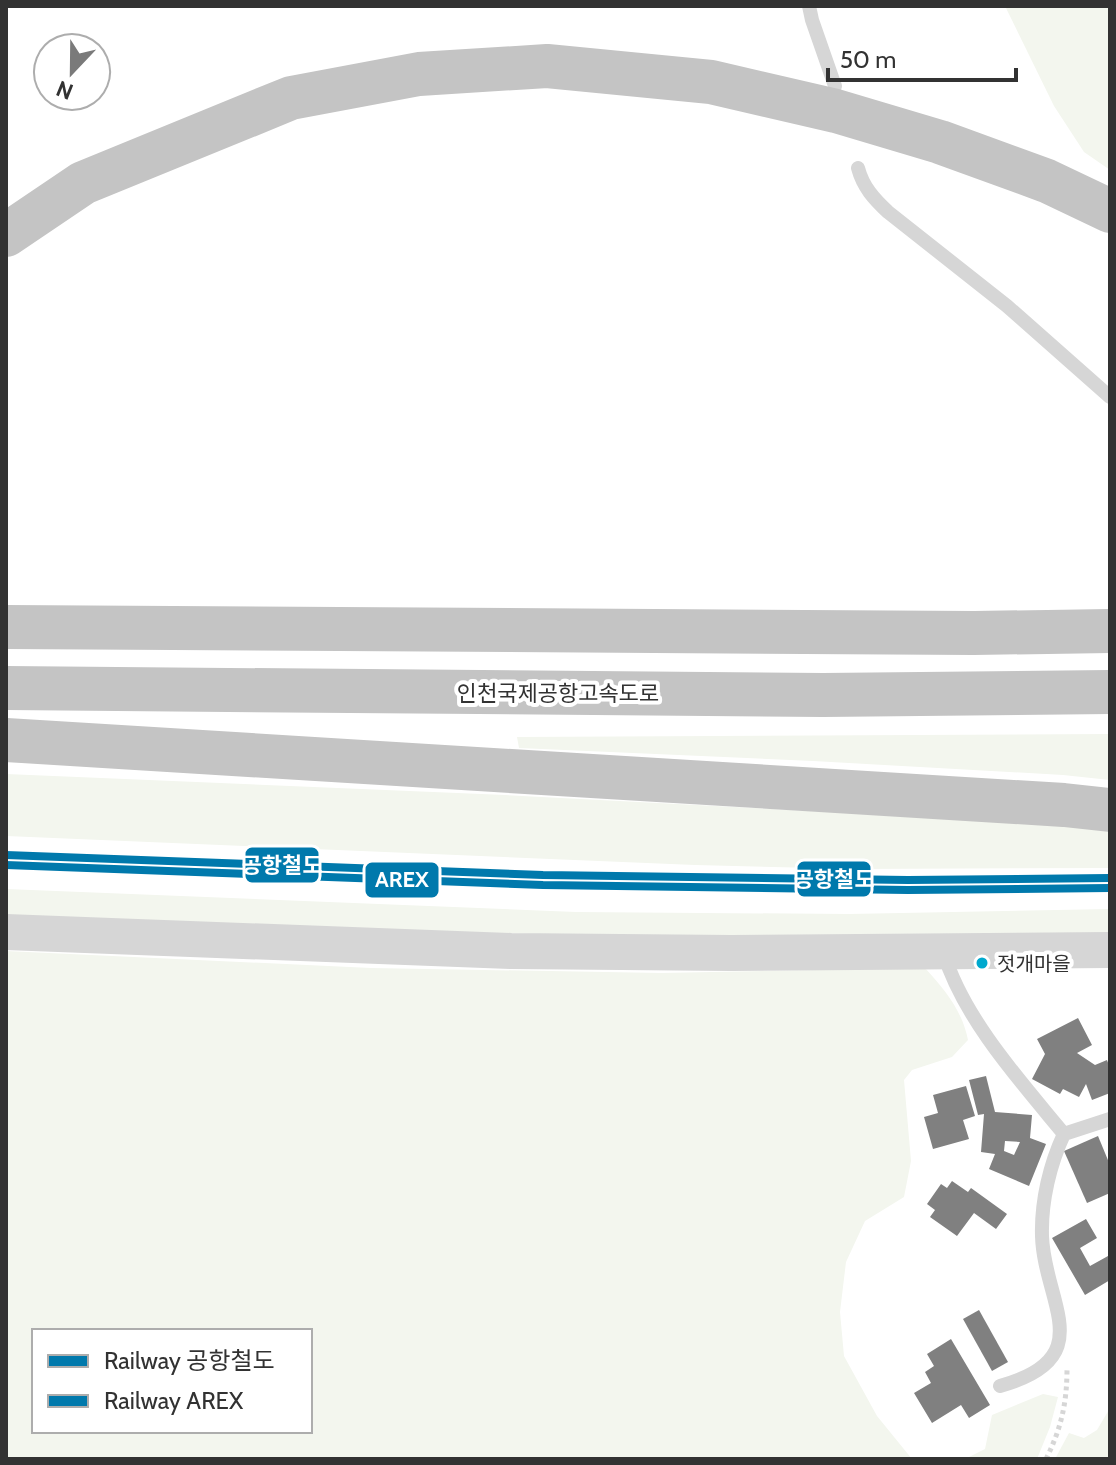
<svg xmlns="http://www.w3.org/2000/svg" width="1116" height="1465" viewBox="0 0 1116 1465" font-family="Cabin,'Noto Sans KR',sans-serif">
	<style>
		.green { fill: #f3f6ee; fill-rule: evenodd }
		.building { fill: #808080; fill-rule: evenodd }
		.lines { fill: none; stroke-linecap: round; stroke-linejoin: round }
		.path { stroke: #d6d6d6; stroke-width: 5; stroke-dasharray: 4 4; stroke-linecap: butt }
		.service { stroke: #d6d6d6; stroke-width: 14 }
		.tertiary { stroke: #d6d6d6; stroke-width: 36 }
		.motorway { stroke: #c4c4c4; stroke-width: 44 }
		.rail-1-casing { stroke: #fff; stroke-width: 14 }
		.rail-2-casing { stroke: #fff; stroke-width: 14 }
		.rail-1 { stroke: #0079ac; stroke-width: 8 }
		.rail-2 { stroke: #0079ac; stroke-width: 8 }
		.bus-dot { fill: #00a9ce; stroke: #fff; stroke-width: 3 }
		.labels { text-anchor: middle; stroke-width: 8; stroke-linejoin: round; paint-order: stroke }
		.bus-label { font-size: 20px; fill: #323232; stroke: #fff; text-anchor: start }
		.street-label { font-size: 22px; fill: #323232; stroke: #fff }
		.line-badge { stroke: #fff; stroke-width: 3 }
		.badge-label { font-size: 22px; text-anchor: middle; font-weight: bold; fill: #fff }
	</style>
	<rect width="100%" height="100%" fill="#fff"/>
	<g class="green">
		<path d="M1005 6H1110V170L1084 152 1054 106Z"/>
		<path d="M1110 734V780L1063 775 813 761 519 748 517 737Z"/>
		<path d="M6 774 505 795 1059 824 1110 830V868L858 869 695 865 6 836Z"/>
		<path d="M6 889 576 912 849 914 1110 909V937L651 938 6 917Z"/>
		<path d="M6 951 371 968 661 973 925 968C945 990 962 1010 968 1040L952 1057 912 1070 904 1080 911 1161 904 1197 865 1221 846 1262 840 1312 844 1356 877 1416 912 1459H6ZM34 1331H310V1431H34Z"/>
		<path d="M1043 1394 1058 1397 1050 1427 1037 1459H965L985 1449 992 1415Z"/>
		<path d="M1110 1408V1459H1055L1069 1433 1084 1438 1097 1430Z"/>
	</g>
	<g class="building">
		<path d="M1078 1018 1092 1045 1077 1053 1095 1065 1107 1060 1110 1068V1093L1092 1100 1086 1084 1079 1097 1063 1089 1060 1094 1032 1079 1045 1054 1037 1039Z"/>
		<path d="M986 1076 995 1112 1032 1115 1030 1138 1046 1144 1029 1186 989 1169 995 1154 981 1152 984 1114 978 1115 969 1080ZM1005 1141 1020 1142 1014 1155 1004 1151Z"/>
		<path d="M966 1086 975 1116 963 1120 969 1139 933 1149 924 1117 938 1113 933 1095Z"/>
		<path d="M1098 1136 1110 1165V1193L1087 1203 1064 1151Z"/>
		<path d="M952 1181 968 1192 971 1188 1007 1214 996 1229 974 1213 957 1236 930 1217 935 1210 927 1204 941 1184 947 1188Z"/>
		<path d="M1086 1219 1097 1238 1080 1248 1090 1266 1108 1256 1110 1280 1085 1295 1052 1238Z"/>
		<path d="M979 1310 1008 1362 992 1371 963 1319Z"/>
		<path d="M951 1339 990 1405 969 1418 961 1405 932 1423 914 1393 931 1383 925 1372 934 1366 927 1354Z"/>
	</g>
	<g class="lines">
		<path class="path" d="M1046 1459C1061 1429 1067 1403 1067 1369"/>
		<g class="service">
			<path d="M809 6 812 20 835 86"/>
			<path d="M858 168C863 187 874 199 888 212L1007 306 1110 397"/>
			<path d="M944 954C964 1019 1021 1082 1064 1134"/>
			<path d="M1000 1386C1101 1358 1044 1303 1042 1236 1041 1201 1050 1164 1064 1134L1110 1119"/>
		</g>
		<path class="tertiary" d="M6 932 511 951 731 953 1110 950"/>
		<g class="motorway">
			<path d="M6 235 83 183 291 98 419 74 547 66 711 82 836 111 940 142 1047 181 1110 211"/>
			<path d="M6 627 974 633 1110 631"/>
			<path d="M6 688 823 695 1110 692"/>
			<path d="M6 740 1064 805 1110 810"/>
		</g>
		<g class="rail-1-casing">
			<path id="rail-1" d="M6 855 543 875 908 880 1110 878"/>
		</g>
		<g class="rail-2-casing">
			<path id="rail-2" d="M6 865 543 885 908 890 1110 888"/>
		</g>
		<use href="#rail-1" class="rail-1"/>
		<use href="#rail-2" class="rail-2"/>
	</g>
	<circle class="bus-dot" cx="982" cy="963" r="7"/>
	<g class="labels">
		<g class="bus-label">
			<text x="997" y="971">젓개마을</text>
		</g>
		<g class="street-label">
			<text x="558" y="701">인천국제공항고속도로</text>
		</g>
	</g>
	<g class="line-badge">
		<rect x="244" y="846" width="76" height="38" rx="8" fill="#0079ac"/>
		<rect x="796" y="860" width="76" height="38" rx="8" fill="#0079ac"/>
		<rect x="364" y="861" width="76" height="38" rx="8" fill="#0079ac"/>
	</g>
	<g class="badge-label">
		<text x="282" y="873">공항철도</text>
		<text x="834" y="887">공항철도</text>
		<text x="402" y="887">AREX</text>
	</g>
	<rect width="1116" height="1465" fill="none" stroke="#323232" stroke-width="16"/>
	<rect x="32" y="1329" width="280" height="104" fill="#ffffff" stroke="#adadad" stroke-width="2"/>
	<rect x="48" y="1355" width="40" height="12" fill="#0079ac" stroke="#adadad" stroke-width="2"/>
	<text x="104" y="1369" font-size="24" fill="#323232">Railway 공항철도</text>
	<rect x="48" y="1395" width="40" height="12" fill="#0079ac" stroke="#adadad" stroke-width="2"/>
	<text x="104" y="1409" font-size="24" fill="#323232">Railway AREX</text>
	<g transform="translate(72 72) rotate(202)"><circle r="38" fill="#ffffff" stroke="#adadad" stroke-width="2"/>
	<path d="M0-6L14 30L0 20L-14 30Z" fill="#7a7a7a"/>
	<text y="-12" font-size="22" font-weight="bold" text-anchor="middle" fill="#323232">N</text>
	</g>
	<path d="M828 68v12h188v-12" fill="none" stroke="#323232" stroke-width="4"/>
	<text x="840" y="68" font-size="24" fill="#323232" stroke="#ffffff" stroke-width="6" paint-order="stroke">50 m</text>
</svg>
